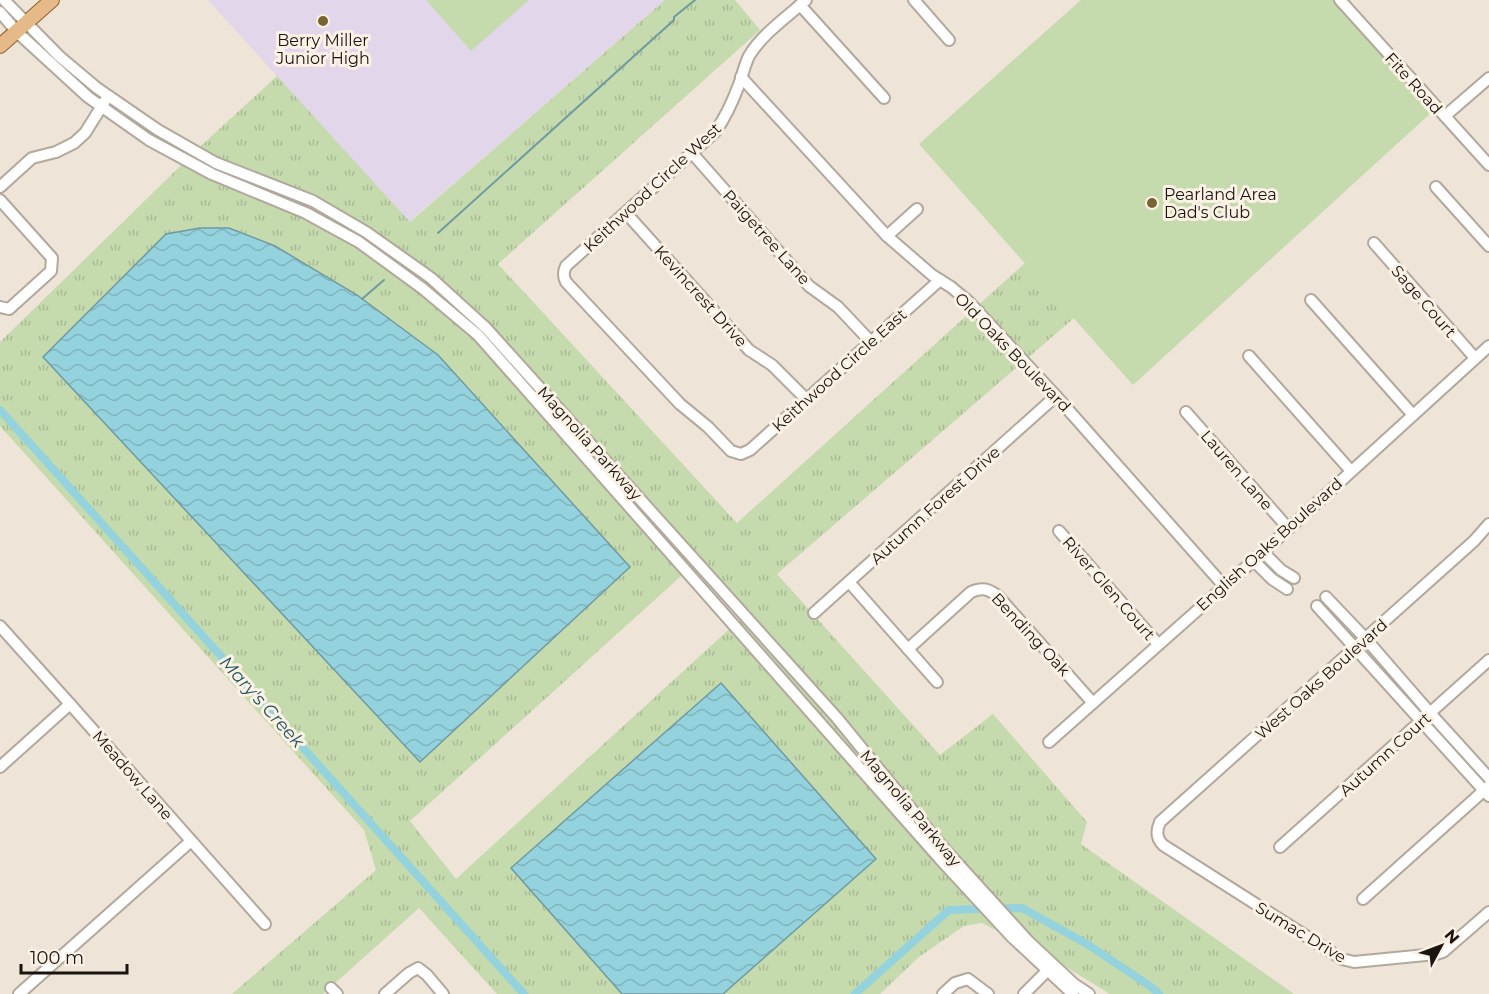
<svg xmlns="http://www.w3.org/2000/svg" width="1489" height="994" viewBox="0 0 1489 994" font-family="Montserrat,sans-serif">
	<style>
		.education { fill: #e2d6eb }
		.grass { fill: url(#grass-tufts); fill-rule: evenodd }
		.park { fill: #c5daad }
		.water { fill: url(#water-waves); stroke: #6f9aa0; stroke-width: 1.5 }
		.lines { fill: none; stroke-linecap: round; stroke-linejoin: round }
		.stream { stroke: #6f9aa0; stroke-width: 2 }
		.canal { stroke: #94d3de; stroke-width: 8 }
		.minor-casing { stroke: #b2a89c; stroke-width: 14 }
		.major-casing { stroke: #93612b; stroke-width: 16 }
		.minor { stroke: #fff; stroke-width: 10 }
		.major { stroke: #e6b988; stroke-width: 14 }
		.poi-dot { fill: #796333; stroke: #fcf1e5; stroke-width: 2 }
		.labels { text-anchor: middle; stroke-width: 6; stroke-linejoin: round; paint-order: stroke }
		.poi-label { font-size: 16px; fill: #191511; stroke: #fcf1e5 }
		.street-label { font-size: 16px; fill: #191511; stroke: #fcf1e5 }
		.water-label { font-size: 18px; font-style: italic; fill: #20555e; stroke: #fcf1e5 }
	</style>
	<defs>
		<pattern id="grass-tufts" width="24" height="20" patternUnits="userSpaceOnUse" patternTransform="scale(1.5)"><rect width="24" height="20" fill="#c5daad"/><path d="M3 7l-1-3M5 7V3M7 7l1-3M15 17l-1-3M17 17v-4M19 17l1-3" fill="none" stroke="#a9ba94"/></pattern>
		<pattern id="water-waves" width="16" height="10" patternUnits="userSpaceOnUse" patternTransform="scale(1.5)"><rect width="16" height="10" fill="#94d3de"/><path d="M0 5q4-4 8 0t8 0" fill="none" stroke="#7fb4bd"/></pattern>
	</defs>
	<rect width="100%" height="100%" fill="#eee4d7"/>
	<path class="education" d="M208 0H665L409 222Z"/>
	<path class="grass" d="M665 0H735L760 30 498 264 737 523 1025 263 1074 318 777 574 940 755 993 714 1087 822 1081 844 1294 994H1110L1058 962 982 923 964 926 929 950 919 957 880 994H497L419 908 323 994H232L376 870 364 830 0 426V342L202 145 277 76 410 222ZM701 558 748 612 456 879 410 821Z"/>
	<g class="park">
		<path d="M426 0H529L471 51Z"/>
		<path d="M1081 0H1333L1433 111 1133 385 919 144Z"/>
	</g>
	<g class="water">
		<path d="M200 228H229L275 246 357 295 438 355 630 567 420 762 43 357 166 234Z"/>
		<path d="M721 683 876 859 723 994H622L511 868Z"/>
	</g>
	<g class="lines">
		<g class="stream">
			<path d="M438 233 674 20V17L695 0"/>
			<path d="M362 299 384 280"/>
		</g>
		<g class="canal">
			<path d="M0 410 524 994"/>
			<path d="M855 994 949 910 1022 908 1087 944 1150 986 1159 994"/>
		</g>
		<g class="minor-casing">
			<g id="minor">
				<path d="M4 0 59 56 97 88 158 130 216 163 313 201 366 232 431 278 486 328 837 718 940 844 1029 942 1074 984 1089 994"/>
				<path d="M806 0C787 17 762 34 749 56 745 64 743 73 740 82 733 101 726 117 715 132L566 266C563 272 563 276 566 282L680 404 708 427 731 451 741 454 750 450 940 280"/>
				<path d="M914 0 949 40"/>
				<path d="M1340 0 1489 165"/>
				<path d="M800 5 884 98"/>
				<path d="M0 12 17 32 88 97 149 140 212 174 306 213 359 242 422 288 478 335 940 859 1012 937 1073 994"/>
				<path d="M741 77 887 236 932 275 951 287 969 302 982 316 1056 396 1224 586"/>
				<path d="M1445 116 1489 78"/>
				<path d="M692 153 809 286 838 307 871 342"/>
				<path d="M0 187 32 158 56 152 74 143 85 133 105 101"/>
				<path d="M1436 187 1489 246"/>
				<path d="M0 200 52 258 51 271 9 309 0 307"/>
				<path d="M626 213 749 350 772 365 806 399"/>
				<path d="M887 236 917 209"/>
				<path d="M1374 243 1475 358"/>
				<path d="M1311 300 1413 415"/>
				<path d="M1249 356 1351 471"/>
				<path d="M1186 412 1288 528"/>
				<path d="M1489 524 1474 541 1160 822C1156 831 1156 838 1163 845L1342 959 1354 962 1436 954 1443 952 1489 912"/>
				<path d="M1059 531 1158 644"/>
				<path d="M1263 552 1281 570 1294 578"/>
				<path d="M1253 560 1272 579 1287 589"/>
				<path d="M849 582 937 682"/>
				<path d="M1326 597 1366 639 1431 714 1489 778"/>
				<path d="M1317 606 1489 796"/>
				<path d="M814 613 1056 396"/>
				<path d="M0 626 70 704 265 924"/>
				<path d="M908 649 971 592C983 587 988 589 998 596L1093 703"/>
				<path d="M1049 742 1263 552 1489 346"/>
				<path d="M0 767 70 704"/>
				<path d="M1280 847 1489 660"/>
				<path d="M1363 899 1489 786"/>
				<path d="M331 988 337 994"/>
				<path d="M19 994 191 841"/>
				<path d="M385 994 409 973 418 968 427 975 443 994"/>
				<path d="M943 994 955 983 968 979 988 994"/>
				<path d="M1024 994 1047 971"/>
			</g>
		</g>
		<g class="major-casing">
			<path id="major" d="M0 46 52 0"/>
		</g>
		<use href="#minor" class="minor"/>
		<use href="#major" class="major"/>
	</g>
	<g class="poi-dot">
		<circle cx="323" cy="21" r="6"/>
		<circle cx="1152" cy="203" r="6"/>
	</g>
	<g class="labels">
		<g class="poi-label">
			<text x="323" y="46">Berry Miller<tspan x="323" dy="18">Junior High</tspan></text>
			<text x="1164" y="200" text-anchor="start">Pearland Area<tspan x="1164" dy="18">Dad's Club</tspan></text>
		</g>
		<g class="street-label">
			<text transform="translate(1414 83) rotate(48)" y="6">Fite Road</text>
			<text transform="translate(652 187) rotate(-43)" y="6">Keithwood Circle West</text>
			<text transform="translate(767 237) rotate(48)" y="6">Paigetree Lane</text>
			<text transform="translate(701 296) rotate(48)" y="6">Kevincrest Drive</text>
			<text transform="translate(1424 301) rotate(49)" y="6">Sage Court</text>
			<text transform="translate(1013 352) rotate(46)" y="6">Old Oaks Boulevard</text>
			<text transform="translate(839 370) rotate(-42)" y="6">Keithwood Circle East</text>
			<text transform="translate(590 443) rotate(48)" y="6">Magnolia Parkway</text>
			<text transform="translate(1237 470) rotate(49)" y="6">Lauren Lane</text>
			<text transform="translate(935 505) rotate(-42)" y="6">Autumn Forest Drive</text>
			<text transform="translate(1269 544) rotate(-42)" y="6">English Oaks Boulevard</text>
			<text transform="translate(1109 588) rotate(49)" y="6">River Glen Court</text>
			<text transform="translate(1031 634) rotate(47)" y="6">Bending Oak</text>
			<text transform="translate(1321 679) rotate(-42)" y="6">West Oaks Boulevard</text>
			<text transform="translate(1385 754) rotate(-42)" y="6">Autumn Court</text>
			<text transform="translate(133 775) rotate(49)" y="6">Meadow Lane</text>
			<text transform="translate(911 808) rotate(50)" y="6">Magnolia Parkway</text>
			<text transform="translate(1301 932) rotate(31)" y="6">Sumac Drive</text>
		</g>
		<g class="water-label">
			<text transform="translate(262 702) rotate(48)" y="6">Mary's Creek</text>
		</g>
	</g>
	<g transform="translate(1441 946) rotate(49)" stroke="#fcf1e5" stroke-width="4.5" paint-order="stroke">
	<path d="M0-4.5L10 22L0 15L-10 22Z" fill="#191511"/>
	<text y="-9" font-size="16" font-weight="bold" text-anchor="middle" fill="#191511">N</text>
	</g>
	<path d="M21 964v9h106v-9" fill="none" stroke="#191511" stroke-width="3"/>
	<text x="30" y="964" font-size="18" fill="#191511" stroke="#fcf1e5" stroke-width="4.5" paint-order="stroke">100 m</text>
</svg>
